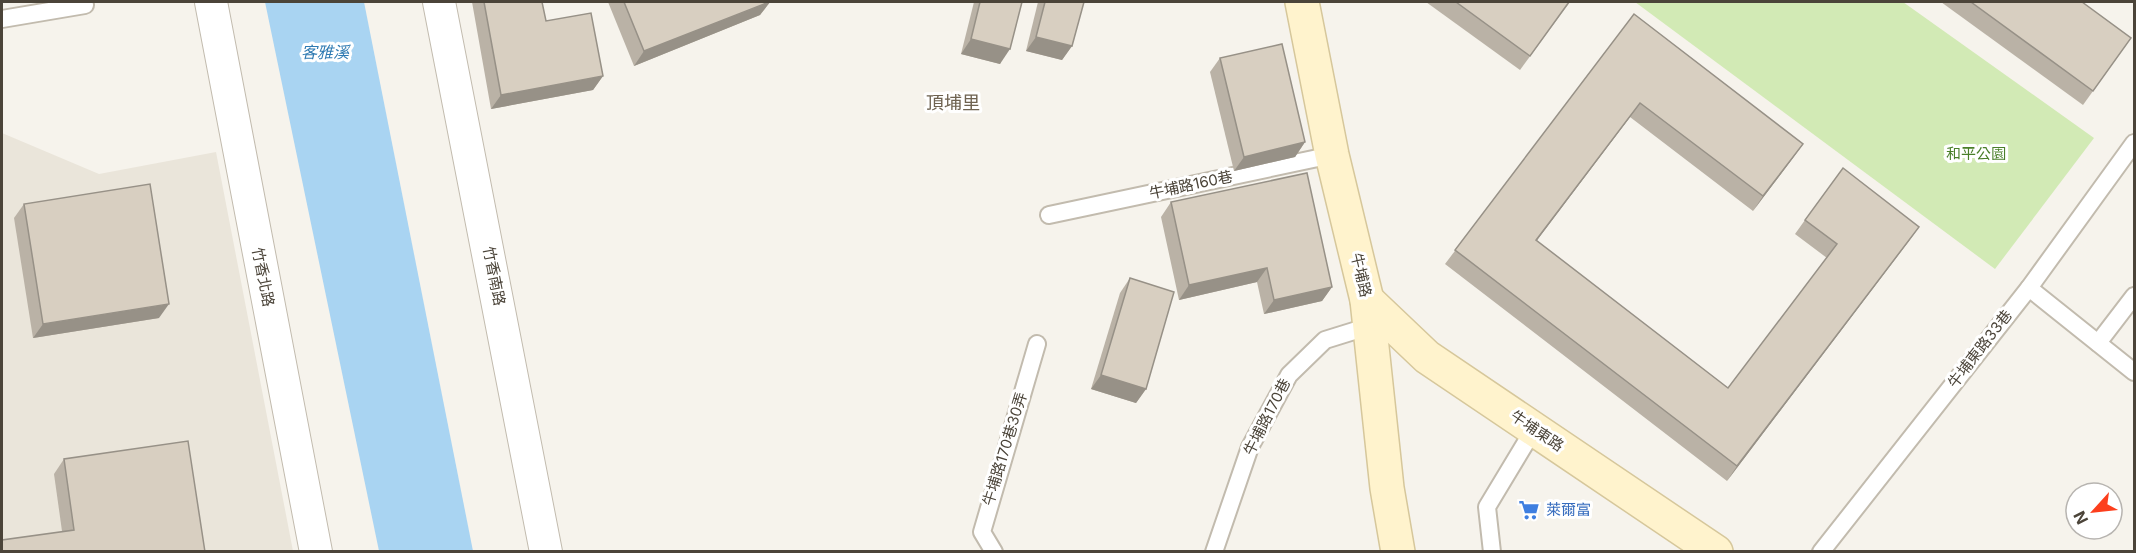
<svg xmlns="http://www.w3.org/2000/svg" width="2136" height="553" viewBox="0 0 2136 553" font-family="Inter,'Noto Sans TC',sans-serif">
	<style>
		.residential { fill: #eae5da }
		.green { fill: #d2eab5 }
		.water { fill: #a9d4f2 }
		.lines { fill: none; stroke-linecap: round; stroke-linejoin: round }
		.lane-casing { stroke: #c2bbae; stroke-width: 20 }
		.street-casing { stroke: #c2bbae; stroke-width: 34 }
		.secondary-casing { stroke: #d6c79b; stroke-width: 36 }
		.lane { stroke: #fff; stroke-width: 16 }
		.street { stroke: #fff; stroke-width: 32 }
		.secondary { stroke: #fff3cd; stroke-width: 33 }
		.wall { fill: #bab2a6 }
		.shaded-wall { fill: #979187 }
		.building { fill: #d8cfc1; stroke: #979187; stroke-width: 1.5 }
		.labels { text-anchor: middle; stroke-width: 6; stroke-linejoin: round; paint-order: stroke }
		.park-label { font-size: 15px; fill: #4a7f2a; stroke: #fff }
		.street-label { font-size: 15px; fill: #4b4439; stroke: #fff }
		.shop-label { font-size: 15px; fill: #366cbe; stroke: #fff; text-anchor: start }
		.water-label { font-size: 16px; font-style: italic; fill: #2e7ab2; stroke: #fff }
		.quarter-label { font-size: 18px; fill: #6e6250; stroke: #fff }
	</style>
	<rect width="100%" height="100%" fill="#f6f3ec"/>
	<path class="residential" d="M2 133 99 174 216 152 293 551H2Z"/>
	<path class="green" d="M1635 2H1903L2094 138 1995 269Z"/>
	<path class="water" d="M265 2H364L473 551H379Z"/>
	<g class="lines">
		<g class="lane-casing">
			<g id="lane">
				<path d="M2 19 85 5"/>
				<path d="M1049 215 1332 155"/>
				<path d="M2029 288 2134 372"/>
				<path d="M2098 343 2134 296"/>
				<path d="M994 552 982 532 1037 344"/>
				<path d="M1214 552 1250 447 1289 375 1325 340 1370 326"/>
				<path d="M1492 552 1487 507 1534 429"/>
				<path d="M1821 552 2029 288 2134 143"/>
			</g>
		</g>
		<g class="street-casing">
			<g id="street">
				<path d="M211 2 316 552"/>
				<path d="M439 2 546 552"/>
			</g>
		</g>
		<g class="secondary-casing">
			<g id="secondary">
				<path d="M1302 2 1332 155 1367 300 1387 488 1398 552"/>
				<path d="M1367 300 1427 357 1716 552"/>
			</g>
		</g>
		<use href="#lane" class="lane"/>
		<use href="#street" class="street"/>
		<use href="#secondary" class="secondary"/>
	</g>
	<g class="wall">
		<path d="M472 2H542L546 21 603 76 593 90 491 109Z"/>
		<path d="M608 2H770L760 15 634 66Z"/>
		<path d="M974 2H1022L1000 64 961 54Z"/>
		<path d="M1038 2H1084L1072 46 1062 60 1026 51Z"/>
		<path d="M1426 2H1570L1520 70Z"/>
		<path d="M1941 2H2082L2131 38 2083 105Z"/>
		<path d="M1634 14 1803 144 1753 211 1630 117 1536 241 1728 388 1827 258 1795 234 1805 220 1919 227 1727 481 1445 264Z"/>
		<path d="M1220 58 1305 142 1295 157 1234 171 1210 72Z"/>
		<path d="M1171 202 1332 287 1322 301 1264 314 1257 282 1179 300 1161 217Z"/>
		<path d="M24 204 159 318 33 338 14 218Z"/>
		<path d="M1130 278 1146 389 1136 403 1091 389 1120 293Z"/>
		<path d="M64 459 205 552 62 531 54 474Z"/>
	</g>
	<g class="shaded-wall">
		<path d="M770 2 760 15 634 66 644 51Z"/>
		<path d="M1036 37 1072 46 1062 60 1026 51Z"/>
		<path d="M971 39 1010 49 1000 64 961 54Z"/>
		<path d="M603 76 593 90 491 109 501 95Z"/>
		<path d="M1640 103 1630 117 1526 255 1536 240Z"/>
		<path d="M1305 142 1295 157 1234 171 1244 157Z"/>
		<path d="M1803 144 1793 158 1753 211 1763 196Z"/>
		<path d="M1919 227 1909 241 1727 481 1737 466Z"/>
		<path d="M1267 268 1257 282 1179 300 1189 285Z"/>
		<path d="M1332 287 1322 301 1264 314 1274 300Z"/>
		<path d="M169 304 159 318 33 338 43 324Z"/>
		<path d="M1101 375 1146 389 1136 403 1091 389Z"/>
	</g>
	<g class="building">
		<path d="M484 2H542L546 21 591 13 603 76 501 95Z"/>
		<path d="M624 2H769L644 51Z"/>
		<path d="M980 2H1022L1010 49 971 39Z"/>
		<path d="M1045 2H1084L1072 46 1036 37Z"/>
		<path d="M1456 2H1569L1530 56Z"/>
		<path d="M1971 2H2082L2131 38 2093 91Z"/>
		<path d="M1634 14 1803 144 1763 196 1640 103 1536 240 1728 388 1837 244 1805 220 1843 168 1919 227 1737 466 1455 250Z"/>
		<path d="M1282 44 1305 142 1244 157 1220 58Z"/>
		<path d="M1307 173 1332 287 1274 300 1267 268 1189 285 1171 202Z"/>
		<path d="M150 184 169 304 43 324 24 204Z"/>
		<path d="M1130 278 1174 292 1146 389 1101 375Z"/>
		<path d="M188 441 205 552H2V540L74 530 64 459Z"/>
	</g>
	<defs>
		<g id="supermarket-bare" transform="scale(1.62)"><path d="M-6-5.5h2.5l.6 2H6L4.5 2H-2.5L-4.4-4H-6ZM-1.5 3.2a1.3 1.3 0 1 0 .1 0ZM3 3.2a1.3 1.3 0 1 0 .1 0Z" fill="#3f7fe0" stroke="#fff" stroke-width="2.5" paint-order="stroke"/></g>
	</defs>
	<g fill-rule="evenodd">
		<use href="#supermarket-bare" x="1529" y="510"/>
	</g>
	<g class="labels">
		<g class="park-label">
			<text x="1976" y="159">和平公園</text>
		</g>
		<g class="street-label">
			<text transform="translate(1191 185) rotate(-12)" y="5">牛埔路160巷</text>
			<text transform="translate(1361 275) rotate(77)" y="5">牛埔路</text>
			<text transform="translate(494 276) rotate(79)" y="5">竹香南路</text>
			<text transform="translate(263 277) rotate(79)" y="5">竹香北路</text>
			<text transform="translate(1980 349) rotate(-52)" y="5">牛埔東路33巷</text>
			<text transform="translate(1267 417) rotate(-63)" y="5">牛埔路170巷</text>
			<text transform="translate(1537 431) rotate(34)" y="5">牛埔東路</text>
			<text transform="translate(1005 449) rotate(-73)" y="5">牛埔路170巷30弄</text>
		</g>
		<g class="shop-label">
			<text x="1546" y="515">萊爾富</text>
		</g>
		<g class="water-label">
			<text x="325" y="58">客雅溪</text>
		</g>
		<g class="quarter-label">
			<text x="953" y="109">頂埔里</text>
		</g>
	</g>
	<rect width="2136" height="553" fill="none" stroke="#4b4439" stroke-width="6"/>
	<g transform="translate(2094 511) rotate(243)"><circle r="28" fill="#ffffff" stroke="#b7b4b0" stroke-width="1.5"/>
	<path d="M0-4.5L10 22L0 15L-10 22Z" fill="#fc3f1d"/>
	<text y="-9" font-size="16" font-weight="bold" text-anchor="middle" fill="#4b4439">N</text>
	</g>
</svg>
